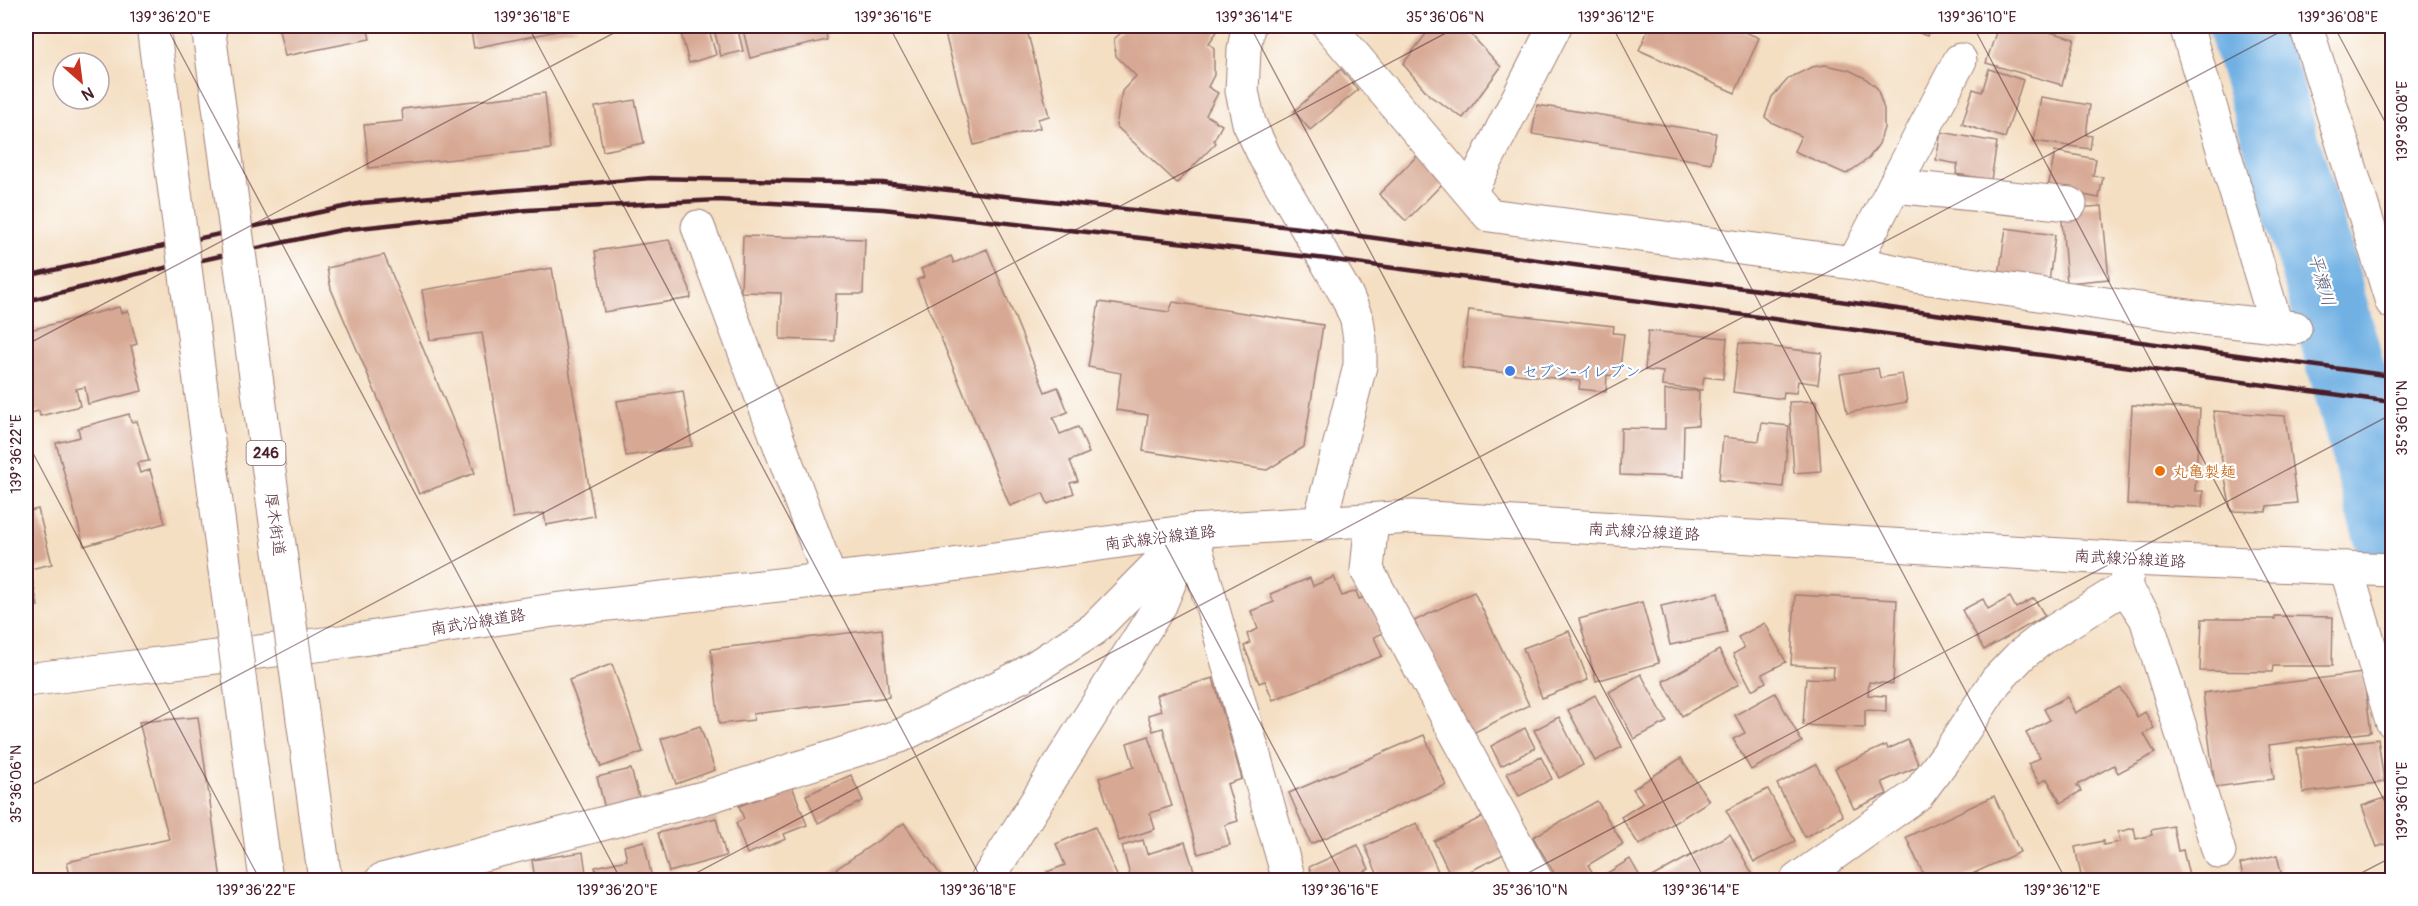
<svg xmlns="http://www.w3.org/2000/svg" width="2418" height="906" viewBox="0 0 2418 906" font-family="Pangolin,'Klee One',sans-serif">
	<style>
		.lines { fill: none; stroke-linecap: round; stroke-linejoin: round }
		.river { stroke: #6fb0e3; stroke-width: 76 }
		.building { fill: #d7a893 }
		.minor-casing { stroke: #9f7f77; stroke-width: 35 }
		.tertiary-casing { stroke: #9f7f77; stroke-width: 35 }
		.minor { stroke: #fff; stroke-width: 33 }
		.tertiary { stroke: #fff; stroke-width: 33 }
		.rail { stroke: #4a1f2b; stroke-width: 4.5 }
		.trunk-bridge-casing { stroke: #9f7f77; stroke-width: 35; stroke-linecap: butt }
		.trunk-bridge { stroke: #fff; stroke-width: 33 }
		.ticks { fill: none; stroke: #4a1f2b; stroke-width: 1.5; stroke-opacity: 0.45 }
		.shop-dot { fill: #3f7fe0; stroke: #fff; stroke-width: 2 }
		.food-dot { fill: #e8710a; stroke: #fff; stroke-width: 2 }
		.labels { text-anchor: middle; stroke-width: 4.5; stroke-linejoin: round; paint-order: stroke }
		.shield { fill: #fff; stroke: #80626b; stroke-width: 1.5 }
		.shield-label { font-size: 15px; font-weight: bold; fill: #4a1f2b }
		.shop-label { font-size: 16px; fill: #366cbe; stroke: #fff; text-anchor: start }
		.food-label { font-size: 16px; fill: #c56008; stroke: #fff; text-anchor: start }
		.street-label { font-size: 16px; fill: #4a1f2b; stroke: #fff }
		.water-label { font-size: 18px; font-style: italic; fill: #595975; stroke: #fff }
		.neatline { fill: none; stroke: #4a1f2b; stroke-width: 2 }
		.ticks-label { font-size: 15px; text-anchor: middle; fill: #4a1f2b }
	</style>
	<rect width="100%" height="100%" fill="#fff"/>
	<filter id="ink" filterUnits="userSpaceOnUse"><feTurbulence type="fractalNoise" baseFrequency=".0167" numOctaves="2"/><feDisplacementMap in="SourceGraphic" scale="12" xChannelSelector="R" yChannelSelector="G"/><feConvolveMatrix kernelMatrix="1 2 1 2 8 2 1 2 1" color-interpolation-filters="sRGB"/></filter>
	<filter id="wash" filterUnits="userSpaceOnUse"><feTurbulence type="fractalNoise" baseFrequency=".008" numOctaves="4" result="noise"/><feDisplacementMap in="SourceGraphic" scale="24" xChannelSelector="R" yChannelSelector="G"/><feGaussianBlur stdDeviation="1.35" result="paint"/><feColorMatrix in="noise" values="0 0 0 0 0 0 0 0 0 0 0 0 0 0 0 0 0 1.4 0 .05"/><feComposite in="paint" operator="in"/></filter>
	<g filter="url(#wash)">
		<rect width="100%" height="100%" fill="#f4dfc3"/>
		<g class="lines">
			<path class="river" d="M2246 26 2316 257 2392 536"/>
		</g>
		<g id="blocks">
			<g class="building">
				<path d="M278 26H367L370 39 285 56Z"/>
				<path d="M470 26H577V27L474 48Z"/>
				<path d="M679 26H708L716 55 689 63Z"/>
				<path d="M713 26H737L743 51 721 56Z"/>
				<path d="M742 26H844L826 31 827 40 750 58Z"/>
				<path d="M943 26H1026L1049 116 1038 119 1040 128 974 145Z"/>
				<path d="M1129 26H1221L1209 43 1214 48V75L1208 87 1218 93 1206 115 1222 125 1214 140 1216 143 1177 183 1116 126 1122 91 1136 76 1116 56 1114 39Z"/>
				<path d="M1432 26H1463L1501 67 1463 118 1430 96 1403 64Z"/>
				<path d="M1650 26H1731L1759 38 1735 93 1639 50Z"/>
				<path d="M1902 26H1931L1927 36Z"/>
				<path d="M1998 26H2029L2075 39 2062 85 1986 63Z"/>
				<path d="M1825 65 1849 70 1865 78 1877 88 1884 109V128L1879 144 1868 159 1846 174 1794 151 1801 136 1771 122 1765 117 1772 97 1789 78 1812 67Z"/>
				<path d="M1341 69 1358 90 1310 130 1294 111Z"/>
				<path d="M1989 69 2023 80 2005 138 1962 124 1973 89 1982 92Z"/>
				<path d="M545 93 551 149 369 168 364 125 403 121 402 109Z"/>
				<path d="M2041 97 2090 105 2086 135 2092 136 2090 149 2034 141Z"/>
				<path d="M635 100 644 143 603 151 595 107Z"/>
				<path d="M1537 105 1716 133 1711 163 1532 134Z"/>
				<path d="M1941 132 1997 142 1991 180 1956 174 1958 164 1936 160Z"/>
				<path d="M2055 151 2096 159 2093 176 2103 177 2099 198 2048 188Z"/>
				<path d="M1421 152 1448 178 1406 221 1379 194Z"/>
				<path d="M2102 206 2109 279 2067 283 2061 209Z"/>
				<path d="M2006 228 2055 235 2049 282 1999 275Z"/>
				<path d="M743 236 865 239 863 294H836L834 341 780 339 781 293 741 292Z"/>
				<path d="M669 240 690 289 691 298 604 312 595 251Z"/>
				<path d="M987 249 1045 392 1058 387 1068 412 1053 418 1060 434 1078 427 1089 453 1070 461 1078 481 1070 483 1074 493 1048 504 1043 493 1010 506 917 280 924 277 921 269 951 256 954 263Z"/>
				<path d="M384 255 475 473 419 494 331 289 327 268Z"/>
				<path d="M552 268 594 516 546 525 544 513 513 518 482 333 430 340 422 290Z"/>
				<path d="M1099 302 1169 312 1173 302 1323 325 1304 447 1267 470 1143 451 1148 415 1116 410 1121 373 1088 367Z"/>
				<path d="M119 307 121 313 128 311 137 344 131 346 142 391 88 404 85 387 76 389 80 406 40 416 39 411 30 413 26 393V331Z"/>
				<path d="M1469 310 1614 326 1613 333 1624 334 1619 376 1607 375 1606 392 1579 389 1580 381 1462 368Z"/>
				<path d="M1648 331 1727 338 1723 379 1704 377 1702 390 1662 386 1663 372 1645 370Z"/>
				<path d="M1739 343 1822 353 1818 384 1798 381 1796 393 1784 392 1783 399 1733 392Z"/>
				<path d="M1878 368 1880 378 1902 374 1907 402 1847 413 1840 374Z"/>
				<path d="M1665 390 1699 391 1698 425 1684 426 1683 477 1620 475 1621 428 1665 429Z"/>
				<path d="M683 391 692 446 626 456 617 401Z"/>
				<path d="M1816 401 1821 471 1794 473 1789 402Z"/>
				<path d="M2132 405 2200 409 2195 491H2203L2202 507 2127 504Z"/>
				<path d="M2213 411 2285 416 2297 503 2267 506 2266 512 2231 511Z"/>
				<path d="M129 414 131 422 137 421 149 461 137 463 140 473 150 470 165 523 84 546 56 443 80 437 78 428Z"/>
				<path d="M1762 423 1789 426 1783 487 1719 480 1723 437 1759 441Z"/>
				<path d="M38 509 52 564 30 569 38 606 26 609V512Z"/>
				<path d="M1334 577 1342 596 1356 591 1359 599 1368 596 1383 633 1374 637 1382 656 1273 700 1265 681 1259 683 1244 646 1250 643 1247 634 1258 629 1251 611 1274 602 1270 594 1310 578 1313 586Z"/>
				<path d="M1474 592 1529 705 1469 735 1414 621Z"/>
				<path d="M1718 593 1727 633 1670 645 1661 606Z"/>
				<path d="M1795 595 1897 600 1893 684 1869 682 1868 695 1886 696V711L1865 710V728L1803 725 1806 678 1833 679 1834 667 1791 665Z"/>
				<path d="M2010 597 2016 608 2034 598 2045 616 1984 650 1962 610 1983 599 1988 609Z"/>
				<path d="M1642 602 1659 663 1596 681 1579 619Z"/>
				<path d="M2275 616 2333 617 2332 666H2273L2272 672 2200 671 2202 619H2275Z"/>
				<path d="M1765 623 1786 662 1762 674 1766 682 1752 690 1733 654 1744 648 1738 637Z"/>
				<path d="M882 629 889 697 753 714 754 720 719 724 711 649Z"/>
				<path d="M1569 631 1588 680 1542 698 1523 648Z"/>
				<path d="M1719 650 1739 684 1682 716 1663 681Z"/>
				<path d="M612 664 643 752 601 767 569 680Z"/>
				<path d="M2363 673 2371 732 2269 745 2274 779 2215 787 2203 693Z"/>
				<path d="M1641 674 1667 722 1634 739 1609 692Z"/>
				<path d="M1213 678 1242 779 1227 784 1238 821 1225 825 1230 845 1198 854 1163 728 1153 731 1148 715 1161 711 1156 695Z"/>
				<path d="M2121 688 2137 717 2145 712 2154 728 2144 734 2155 753 2118 773 2114 765 2077 785 2081 791 2061 803 2047 779 2039 783 2028 764 2040 758 2026 733 2050 720 2044 709 2067 697 2075 713Z"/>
				<path d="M1775 693 1802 742 1751 770 1733 739 1745 733 1735 715Z"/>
				<path d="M1595 695 1622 747 1595 761 1568 710Z"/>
				<path d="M198 717 221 880H71L67 862 169 839 139 722Z"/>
				<path d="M1559 717 1583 765 1559 778 1534 730Z"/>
				<path d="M700 726 715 770 676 784 661 739Z"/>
				<path d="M1525 728 1535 748 1501 766 1491 746Z"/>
				<path d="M1424 735 1446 785 1311 844 1289 793Z"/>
				<path d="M1149 736 1172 806 1150 813 1155 829 1119 841 1099 778 1134 767 1127 743Z"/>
				<path d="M2378 739 2384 782 2303 793 2297 749Z"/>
				<path d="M1908 740 1919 766 1882 782 1887 794 1854 809 1835 768 1886 745 1888 749Z"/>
				<path d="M1541 757 1552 779 1519 796 1507 773Z"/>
				<path d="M1681 758 1709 801 1639 845 1621 817 1643 803 1633 789Z"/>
				<path d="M1816 764 1843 816 1805 837 1777 784Z"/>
				<path d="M631 769 641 804 606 813 597 777Z"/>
				<path d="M851 775 863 801 818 823 806 795Z"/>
				<path d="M792 786 807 825 784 834 786 839 747 854 736 823 744 819 739 806Z"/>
				<path d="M1768 789 1795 841 1754 862 1726 810Z"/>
				<path d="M1994 796 2020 852 1959 880H1950L1948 877 1942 880H1926L1906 837Z"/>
				<path d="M2390 796 2392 803V842L2377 847 2362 806Z"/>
				<path d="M1597 801 1623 844 1588 865 1597 880H1558L1533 837Z"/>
				<path d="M1484 816 1504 854 1453 880 1434 841Z"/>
				<path d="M716 818 726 856 669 872 658 833Z"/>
				<path d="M904 823 944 880H820Z"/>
				<path d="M1417 823 1438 871 1416 880H1380L1365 846Z"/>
				<path d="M2173 826 2178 851 2183 850 2189 876 2168 880H2082L2075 847 2103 841V845L2120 842 2118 832 2134 828 2136 839 2152 835 2151 830Z"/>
				<path d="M1095 827 1119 880H1051L1047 872 1065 865 1056 844Z"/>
				<path d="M1730 834 1754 877 1747 880H1646Z"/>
				<path d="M1143 840 1147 854 1185 842 1197 880H1138L1137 877 1131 879 1122 846Z"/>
				<path d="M644 841 651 874 621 880H598L595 867 627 860 624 846Z"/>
				<path d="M1358 845 1369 869 1343 880H1315L1309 867Z"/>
				<path d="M583 852 587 880H535L532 860Z"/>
				<path d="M2277 855 2282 877 2288 875 2289 880H2244L2240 864Z"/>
				<path d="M1630 859 1642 880H1600L1599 878Z"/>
			</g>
		</g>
	</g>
	<g filter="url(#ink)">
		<use href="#blocks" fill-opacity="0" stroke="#9f7f77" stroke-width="1.5"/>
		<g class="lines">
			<g class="minor-casing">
				<g id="minor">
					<path d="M1329 26 1489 215 1854 263 1922 277 2202 318 2295 328"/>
					<path d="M2186 26 2276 325"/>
					<path d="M2306 26 2392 302"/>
					<path d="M1894 186 2070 204"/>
					<path d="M1470 192 1555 26"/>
					<path d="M698 227 830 579"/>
					<path d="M1854 263 1960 60"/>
					<path d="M1372 520 1367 570 1536 880"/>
					<path d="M1191 531 1289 880"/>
					<path d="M2128 566 2125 587 2146 618 2219 852"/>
					<path d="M2346 568 2392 721"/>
					<path d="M382 880 703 798 900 736 1023 675 1094 629 1191 531"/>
					<path d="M1797 880 1918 794 1950 751 1996 681 2021 655 2043 638 2125 587"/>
				</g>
			</g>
			<g class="tertiary-casing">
				<g id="tertiary">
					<path d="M1248 26 1244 50 1242 91 1249 123 1265 157 1347 296 1357 320 1360 340V366L1319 525"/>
					<path d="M26 680 349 641 554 610 931 568 1191 531 1412 517 2130 559 2392 570"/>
					<path d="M987 880 1160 605 1191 531"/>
				</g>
			</g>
			<use href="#minor" class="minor"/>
			<use href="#tertiary" class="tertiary"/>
			<g class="rail">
				<path d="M26 276 362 203 651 178 883 183 1309 229 2392 376"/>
				<path d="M26 301 137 274 341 230 527 210 718 200 883 209 1327 259 2392 402"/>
			</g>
			<g class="trunk-bridge-casing">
				<g id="trunk-bridge">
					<path d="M153 26 266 880"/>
					<path d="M208 26 325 880"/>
				</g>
			</g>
			<use href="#trunk-bridge" class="trunk-bridge"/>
		</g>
	</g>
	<path class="ticks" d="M166 26 621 880M528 26 982 880M889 26 1344 880M1250 26 1705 880M1612 26 2066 880M1973 26 2392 815M2334 26 2392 135M26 345 627 26M26 440 260 880M26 788 1459 26M683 880 2291 26M1515 880 2392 414M2348 880 2392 857"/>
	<circle class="shop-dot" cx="1510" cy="371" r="6"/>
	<circle class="food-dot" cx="2160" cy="471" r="6"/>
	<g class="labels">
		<rect class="shield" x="246.5" y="441" width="39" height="24" rx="4.5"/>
		<g class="shield-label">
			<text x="266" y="458">246</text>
		</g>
		<g class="shop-label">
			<text x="1522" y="377">セブン-イレブン</text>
		</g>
		<g class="food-label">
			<text x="2172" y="477">丸亀製麺</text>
		</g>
		<g class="street-label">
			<text transform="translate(276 524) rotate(82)" y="6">厚木街道</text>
			<text transform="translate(1644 531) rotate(3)" y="6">南武線沿線道路</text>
			<text transform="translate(1160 537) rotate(-7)" y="6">南武線沿線道路</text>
			<text transform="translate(2130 558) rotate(3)" y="6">南武線沿線道路</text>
			<text transform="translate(478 621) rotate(-9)" y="6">南武沿線道路</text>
		</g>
		<g class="water-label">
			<text transform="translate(2322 280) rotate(74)" y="6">平瀬川</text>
		</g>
	</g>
	<rect width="2418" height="906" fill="none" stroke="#fff" stroke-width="66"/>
	<g transform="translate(81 81) rotate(152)"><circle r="28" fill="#ffffff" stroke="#b7a5aa" stroke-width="1.5"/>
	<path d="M0-4.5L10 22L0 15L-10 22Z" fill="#c8321e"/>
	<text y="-9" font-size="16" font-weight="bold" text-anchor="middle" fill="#4a1f2b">N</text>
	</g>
	<rect x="33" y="33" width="2352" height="840" class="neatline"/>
	<g class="ticks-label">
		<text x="170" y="22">139°36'20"E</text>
		<text x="532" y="22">139°36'18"E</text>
		<text x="893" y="22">139°36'16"E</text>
		<text x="1254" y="22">139°36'14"E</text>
		<text x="1445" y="22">35°36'06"N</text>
		<text x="1616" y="22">139°36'12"E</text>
		<text x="1977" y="22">139°36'10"E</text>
		<text x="2338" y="22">139°36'08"E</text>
		<text transform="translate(2402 121) rotate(-90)" y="5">139°36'08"E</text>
		<text transform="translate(2402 418) rotate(-90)" y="5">35°36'10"N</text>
		<text transform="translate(16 454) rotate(-90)" y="5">139°36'22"E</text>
		<text transform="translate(16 784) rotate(-90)" y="5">35°36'06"N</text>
		<text transform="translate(2402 801) rotate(-90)" y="5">139°36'10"E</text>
		<text x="256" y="895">139°36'22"E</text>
		<text x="617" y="895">139°36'20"E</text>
		<text x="978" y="895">139°36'18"E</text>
		<text x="1340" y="895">139°36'16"E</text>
		<text x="1530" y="895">35°36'10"N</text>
		<text x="1701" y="895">139°36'14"E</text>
		<text x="2062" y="895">139°36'12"E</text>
	</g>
</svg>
